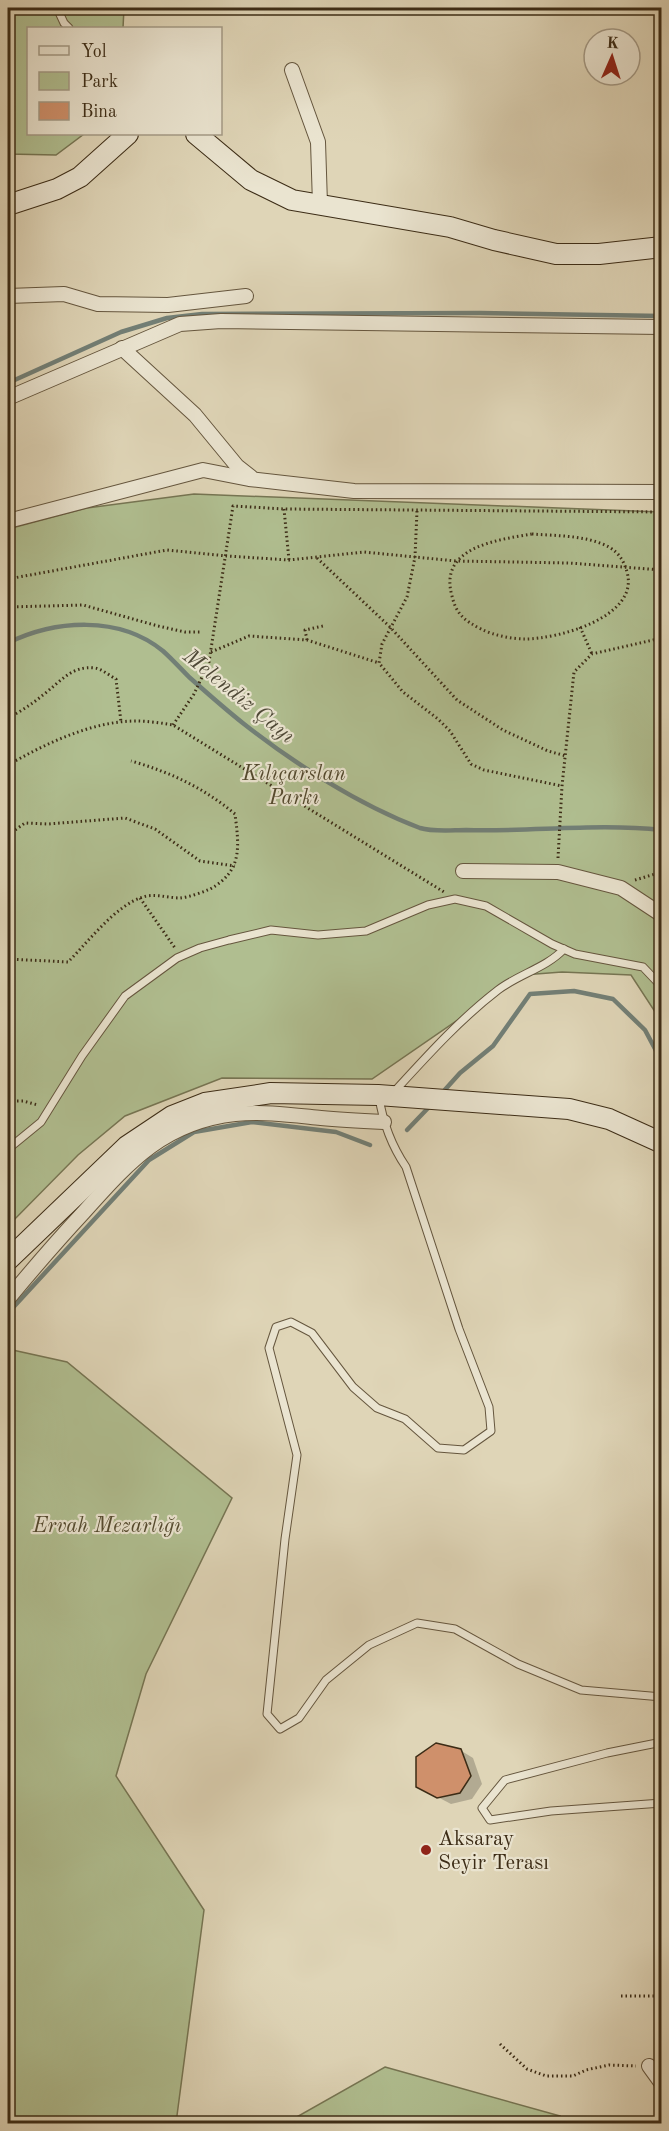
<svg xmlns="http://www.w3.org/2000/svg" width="669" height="2131" viewBox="0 0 669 2131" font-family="'Old Standard TT',serif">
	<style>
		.green { fill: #b0be90; stroke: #767553; stroke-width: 1.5 }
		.shadow { fill: #0003 }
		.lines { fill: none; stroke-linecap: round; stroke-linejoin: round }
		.stream { stroke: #727f76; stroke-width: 4.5 }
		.building { fill: #cf906b; stroke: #3c2c16; stroke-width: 1.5 }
		.service-casing { stroke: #65563e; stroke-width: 9 }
		.minor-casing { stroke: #65563e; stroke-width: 16 }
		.secondary-casing { stroke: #3c2c16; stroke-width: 22 }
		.path { stroke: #3c2c16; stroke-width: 3; stroke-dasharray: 1.5 3; stroke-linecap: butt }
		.service { stroke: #eae4d0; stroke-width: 7 }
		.minor { stroke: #eae4d0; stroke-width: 14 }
		.secondary { stroke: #eae4d0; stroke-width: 20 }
		.poi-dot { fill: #8f2418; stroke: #eae4d0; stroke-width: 2 }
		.labels { text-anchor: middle; stroke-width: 4.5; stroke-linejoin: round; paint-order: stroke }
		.park-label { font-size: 21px; font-style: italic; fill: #53492e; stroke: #eae4d0 }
		.poi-label { font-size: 21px; fill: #3c2c16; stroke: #eae4d0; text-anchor: start }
		.water-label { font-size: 22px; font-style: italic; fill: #4e4836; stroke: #eae4d0 }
	</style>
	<rect width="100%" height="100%" fill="#dfd5b7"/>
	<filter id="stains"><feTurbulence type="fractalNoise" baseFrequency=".00333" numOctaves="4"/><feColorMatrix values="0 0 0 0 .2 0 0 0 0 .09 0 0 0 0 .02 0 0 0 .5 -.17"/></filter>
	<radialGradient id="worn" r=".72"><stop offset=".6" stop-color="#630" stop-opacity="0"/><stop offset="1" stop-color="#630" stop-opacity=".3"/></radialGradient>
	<g class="green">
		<path d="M8 8H124L123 28H28V134H84L56 155 8 154Z"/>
		<path d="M194 494 661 512V1021L631 975 562 972 523 975 372 1079 222 1078 125 1116 78 1155 8 1226V529L87 508Z"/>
		<path d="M8 1349 67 1362 232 1498 146 1674 116 1776 204 1910 176 2123H8Z"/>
		<path d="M385 2067 560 2116 555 2124 286 2123Z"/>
	</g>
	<path class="shadow" d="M460 1750 473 1758 482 1784 472 1799 451 1804 430 1793Z"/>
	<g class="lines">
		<g class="stream">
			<path d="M8 383 121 332 167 318 202 314 480 313 662 316"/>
			<path d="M8 643C55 620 119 615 163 651 172 659 180 668 189 677 207 693 225 709 244 724 295 764 359 805 420 828 433 832 452 830 466 830 531 832 597 823 662 830"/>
			<path d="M442 1093 460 1073 493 1046 530 994 574 991 613 999 645 1030 662 1062"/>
			<path d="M407 1130 430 1106"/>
			<path d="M8 1313 149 1160 194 1132 252 1122 336 1132 370 1145"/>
		</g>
	</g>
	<path class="building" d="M436 1743 461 1749 471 1776 460 1793 437 1798 416 1787V1757Z"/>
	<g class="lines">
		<g class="service-casing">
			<g id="service">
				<path d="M57 8 64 23 69 28"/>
				<path d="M393 1093C426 1057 459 1020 498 990 519 974 546 968 564 949"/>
				<path d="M379 1097C383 1123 391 1145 406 1167L459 1329 489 1407 491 1431 464 1450 438 1448 405 1419 377 1408 353 1387 312 1333 291 1322 276 1327 269 1348 297 1455 285 1539 267 1714 280 1729 299 1718 326 1680 369 1645 417 1623 455 1629 518 1664 581 1690 662 1697"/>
				<path d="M8 1149 41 1122 82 1056 125 996 177 958 200 948 229 940 271 930 318 935 366 931 428 905 455 899 486 906 552 944 575 954 643 967 662 987"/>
				<path d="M662 1742 607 1753 505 1780 482 1808 490 1820 551 1811 662 1803"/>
			</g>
		</g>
		<g class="minor-casing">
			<g id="minor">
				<path d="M292 70 318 142 320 204"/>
				<path d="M8 296 64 294 98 304 168 305 246 296"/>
				<path d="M122 348 195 415 237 466 251 477"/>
				<path d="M8 398 180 324 221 321 662 327"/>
				<path d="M8 521 203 470 249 479 354 491 662 492"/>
				<path d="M463 871 558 872 621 888 662 915"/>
				<path d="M8 1299C32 1270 57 1241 83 1213 128 1163 163 1122 235 1114 264 1111 292 1115 321 1118 342 1120 363 1121 384 1122"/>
				<path d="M649 2066 662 2084"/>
			</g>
		</g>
		<g class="secondary-casing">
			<g id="secondary">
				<path d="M196 134 251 180 292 200 450 227 494 240 556 254H599L662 247"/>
				<path d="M8 205 57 189 80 177 128 134"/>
				<path d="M8 1260 127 1146 172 1116 205 1103 271 1093 378 1095 569 1109 609 1119 662 1143"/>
			</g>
		</g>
		<g class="path">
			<path d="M284 509 289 560"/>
			<path d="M417 511 415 557 407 597 382 644 379 663 403 692 438 719 450 731 471 764 484 770 562 786"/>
			<path d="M532 534C557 536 586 535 609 547 619 553 624 561 627 572 640 617 558 639 525 639 511 639 493 635 481 629 465 621 456 614 452 596 438 547 497 540 532 534Z"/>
			<path d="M317 558 390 627 457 700 503 730 548 751 566 756"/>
			<path d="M8 579 167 550 227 556 289 560 364 552 456 561 569 563 662 570"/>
			<path d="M8 607 83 605 158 626 185 632H201"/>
			<path d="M580 627 592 654"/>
			<path d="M307 640 305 630 323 626"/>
			<path d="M211 652 249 636 307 640 379 663"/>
			<path d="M8 718C20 712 32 704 43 695 60 682 72 665 95 668 102 669 110 676 116 679L121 722"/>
			<path d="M173 725 194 694 209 662 233 506 284 509 662 512"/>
			<path d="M8 765C45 744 92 721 136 721 148 721 161 723 173 725L444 892"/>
			<path d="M8 835 25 823 48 824 125 818 155 829 200 861 235 866"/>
			<path d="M558 858 562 786 574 672 592 654 662 638"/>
			<path d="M635 880 662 872"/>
			<path d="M140 898 175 948"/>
			<path d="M8 959 68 962C88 942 116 905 143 897 154 893 168 898 180 898 189 897 201 893 210 889 243 871 239 846 235 814 204 788 170 772 131 761"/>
			<path d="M8 1101H23L38 1105"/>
			<path d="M8 1107C14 1115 15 1124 10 1133"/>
			<path d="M621 1996H662"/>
			<path d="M500 2044 527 2069 546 2076H573L586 2070 609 2065 636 2066"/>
		</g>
		<use href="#service" class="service"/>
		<use href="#minor" class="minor"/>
		<use href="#secondary" class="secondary"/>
	</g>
	<circle class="poi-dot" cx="426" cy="1850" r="6"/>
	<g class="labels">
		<g class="park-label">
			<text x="294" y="780">Kılıçarslan<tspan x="294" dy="24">Parkı</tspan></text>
			<text x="107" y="1532">Ervah Mezarlığı</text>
		</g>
		<g class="poi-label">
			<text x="438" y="1845">Aksaray<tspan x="438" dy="24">Seyir Terası</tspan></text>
		</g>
		<g class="water-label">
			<text transform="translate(240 695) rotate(39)" y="8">Melendiz Çayı</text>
		</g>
	</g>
	<rect width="669" height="2131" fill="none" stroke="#dfd5b7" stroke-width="30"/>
	<rect x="9" y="9" width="651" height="2113" fill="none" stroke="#3c2c16" stroke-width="3"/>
	<rect x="15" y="15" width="639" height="2101" fill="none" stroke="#3c2c16" stroke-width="1.5"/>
	<rect x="27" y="27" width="195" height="108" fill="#eae4d0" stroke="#a49a86" stroke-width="1.5"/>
	<rect x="39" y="46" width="30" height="9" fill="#eae4d0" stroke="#a49a86" stroke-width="1.5"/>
	<text x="81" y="57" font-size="18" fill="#3c2c16">Yol</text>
	<rect x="39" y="72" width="30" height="18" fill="#b0be90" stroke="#a49a86" stroke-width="1.5"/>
	<text x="81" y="87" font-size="18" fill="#3c2c16">Park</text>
	<rect x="39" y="102" width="30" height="18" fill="#cf906b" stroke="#a49a86" stroke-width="1.5"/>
	<text x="81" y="117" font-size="18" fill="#3c2c16">Bina</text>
	<g transform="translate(612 57) rotate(3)"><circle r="28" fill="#eae4d0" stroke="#a49a86" stroke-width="1.5"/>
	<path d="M0-4.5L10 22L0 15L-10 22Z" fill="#8f2418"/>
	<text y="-9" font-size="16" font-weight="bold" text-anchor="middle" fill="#3c2c16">K</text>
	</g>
	<rect width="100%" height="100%" filter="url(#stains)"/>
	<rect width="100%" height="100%" fill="url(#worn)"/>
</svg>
